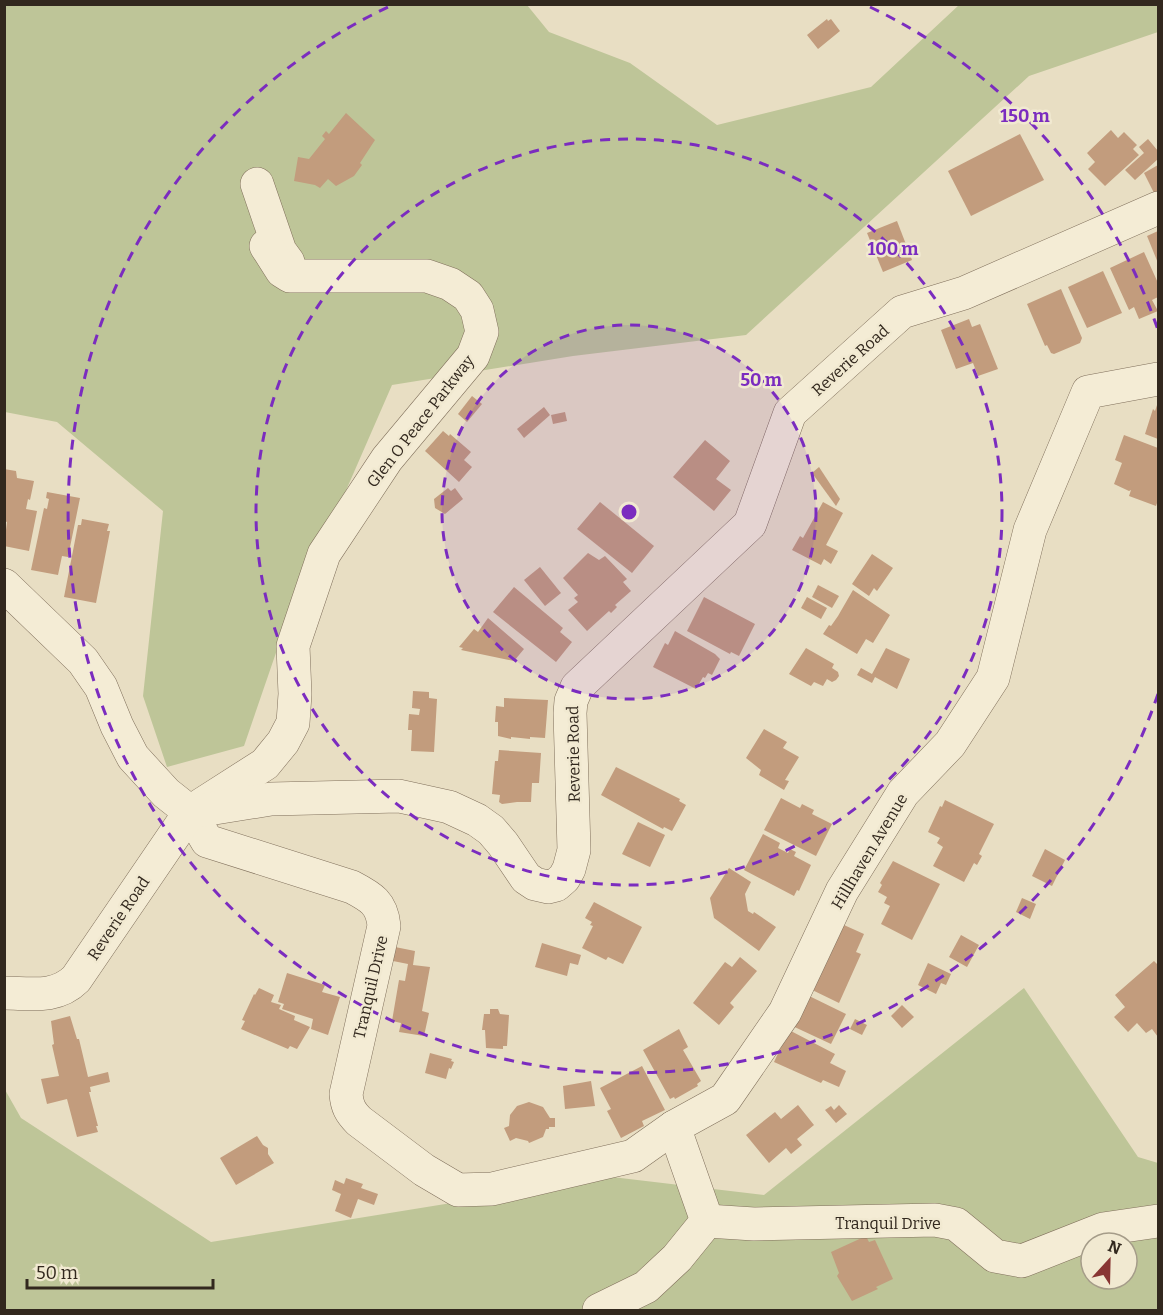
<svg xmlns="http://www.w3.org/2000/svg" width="1163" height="1315" viewBox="0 0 1163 1315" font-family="Bitter,serif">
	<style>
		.green { fill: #bec598; fill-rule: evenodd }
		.building { fill: #c29c7d }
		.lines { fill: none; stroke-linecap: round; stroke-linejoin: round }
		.minor-casing { stroke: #80705c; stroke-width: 34 }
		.minor { stroke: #f4ecd5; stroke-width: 33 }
		.ring { fill: none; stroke: #7b2cbf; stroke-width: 3; stroke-dasharray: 10 8 }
		.labels { text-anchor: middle; stroke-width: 5; stroke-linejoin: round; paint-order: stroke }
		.street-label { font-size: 16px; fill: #32281e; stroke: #f1e9d1 }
		.centre { fill: #7b2cbf; stroke: #f1e9d1; stroke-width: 3 }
		.ring-label { font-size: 18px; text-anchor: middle; font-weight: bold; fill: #7b2cbf; stroke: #f1e9d1; stroke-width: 5; stroke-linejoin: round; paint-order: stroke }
	</style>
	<rect width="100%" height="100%" fill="#e8dec3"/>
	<g class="green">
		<path d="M4 5H527L549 32 630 63 717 125 871 87 959 5H1158V32L1029 76 746 335 573 356 392 385 279 644 244 746 167 767 143 696 163 511 57 422 5 412Z"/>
		<path d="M1024 988 1138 1157 1158 1163V1310H5L4 1088 21 1118 211 1242 612 1177 764 1195ZM1091 1243H1127V1279H1091Z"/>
	</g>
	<g class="building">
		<path d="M827 19 828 21 831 19 840 31 818 49 807 35Z"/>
		<path d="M346 113 375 140 360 163 362 165 354 176 336 186 328 179 320 188 315 185 294 181 298 157 309 159 325 139 322 136 326 131 329 134Z"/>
		<path d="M1111 130 1118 138 1124 132 1137 145 1133 149 1139 155 1105 186 1088 169 1095 162 1087 153Z"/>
		<path d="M1020 134 1044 180 971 216 948 171Z"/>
		<path d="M1148 139 1158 151V159L1135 180 1125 170 1144 153 1139 147Z"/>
		<path d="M1158 165V191L1154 193 1144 173Z"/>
		<path d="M897 221 912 260 883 272 867 233Z"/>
		<path d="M1158 231V263L1147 236Z"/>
		<path d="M1144 252 1158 283V297L1152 300 1158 311 1139 319 1134 307 1129 310 1110 268Z"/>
		<path d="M1103 271 1122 313 1087 328 1068 287Z"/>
		<path d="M1061 289 1082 338 1080 343 1054 354 1051 353 1047 345 1045 346 1027 304Z"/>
		<path d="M969 319 972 327 980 324 998 369 978 376 973 363 956 369 941 330Z"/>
		<path d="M472 396 482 404 467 422 458 414Z"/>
		<path d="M1158 402V439L1145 434 1153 409 1155 411Z"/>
		<path d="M544 407 550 415 524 438 517 429Z"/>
		<path d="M565 412 567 421 553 424 551 415Z"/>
		<path d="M443 431 449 436 450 434 471 452 464 460 472 467 459 482 425 451Z"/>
		<path d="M1124 435 1158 448V500L1156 506 1129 496 1131 490 1129 491 1114 484 1122 463 1115 460Z"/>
		<path d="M705 440 730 461 716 479 731 490 714 511 673 477Z"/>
		<path d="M819 467 840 499 836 506 812 473Z"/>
		<path d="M4 469 16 471 17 478 34 481 30 500 28 499 26 509 37 511 29 551 4 546 7 522 4 521Z"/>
		<path d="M448 488 451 491 455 488 463 499 445 514 435 508 434 499Z"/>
		<path d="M47 492 80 498 68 557 62 556 58 575 31 570 44 508 47 509 49 499 46 498Z"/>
		<path d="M600 502 654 546 632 573 577 529Z"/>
		<path d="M823 502 843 513 826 545 838 551 831 564 824 559 821 565 792 550 800 536 803 538Z"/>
		<path d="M82 519 109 524 107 531H110L96 603 64 597 78 525H81Z"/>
		<path d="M588 553 599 560 605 556 627 579 623 582 631 591 615 605 617 607 611 613 609 611 587 631 568 610 578 602 574 598 578 595 563 578Z"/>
		<path d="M872 554 893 568 877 591 874 588 869 596 852 584Z"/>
		<path d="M540 567 561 593 545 606 524 580Z"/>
		<path d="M818 585 839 596 832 608 812 597Z"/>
		<path d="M514 587 563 628 560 632 572 642 556 662 493 612Z"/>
		<path d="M853 590 890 615 873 643 866 639 857 654 823 634 829 625 831 626 838 616Z"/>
		<path d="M704 597 755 624 739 656 731 652 730 654 687 631Z"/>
		<path d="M807 597 827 608 821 619 801 608Z"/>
		<path d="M488 618 524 649 514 661 461 650 463 648 459 647 474 629 478 632Z"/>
		<path d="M675 631 715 654 720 659 712 675 708 673 705 678 703 677 696 689 653 667 665 643 668 645Z"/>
		<path d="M806 648 834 664 832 668 838 672 839 676 836 680 832 682 827 679 823 686 814 682 811 686 789 674Z"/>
		<path d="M886 648 910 659 897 689 875 677 872 683 857 675 861 668 872 674Z"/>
		<path d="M413 691 429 692V698L437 699 434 752 411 751 412 730H408L409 714 419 715 420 709 412 708Z"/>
		<path d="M504 698 548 700 545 738 530 737V739L511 737V739L498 736V722H495L496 706 504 707Z"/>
		<path d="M764 729 787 742 783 748 799 757 785 780 789 781 784 790 759 775 761 770 746 758Z"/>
		<path d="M499 750 541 753 539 783H532L531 802H517L502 804 499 802 500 795 492 794 495 761H498Z"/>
		<path d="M616 767 680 799 679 801 686 805 672 831 664 827 663 829 601 795Z"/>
		<path d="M781 798 800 808 802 804 814 810 812 814 832 824 816 856 764 830Z"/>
		<path d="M945 800 994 824 979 854 982 856 977 865 974 863 964 882 933 866 943 847 937 843 940 838 928 832 940 806 942 807Z"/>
		<path d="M638 822 665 835 650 867 622 854Z"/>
		<path d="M763 834 780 843 778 848 788 853 790 849 796 852 794 856 811 865 799 891 797 890 794 896 744 870Z"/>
		<path d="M1045 849 1065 860 1052 886 1032 876Z"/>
		<path d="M893 861 940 884 912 940 881 924 890 906 884 903 887 897 878 892 882 885 880 883Z"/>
		<path d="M729 868 751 882 745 894 748 911 753 914 754 912 776 927 759 951 714 918 710 898Z"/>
		<path d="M1022 898 1036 904 1030 919 1016 912Z"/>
		<path d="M594 902 642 927 623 964 608 957 606 960 582 948 593 926 590 925 592 922 585 918Z"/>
		<path d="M835 921 864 934 856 952 861 954 839 1003 804 986Z"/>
		<path d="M961 935 979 945 967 967 949 957Z"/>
		<path d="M542 943 581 955 578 965 570 963 567 976 535 967Z"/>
		<path d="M395 947 415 951 413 965 430 967 422 1011 429 1013 424 1036 399 1032 401 1023 392 1021 399 980 405 981 408 964 393 961Z"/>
		<path d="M740 957 757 971 730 1003 734 1007 719 1025 693 1003 725 962 732 967Z"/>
		<path d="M1154 961 1158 965V1037L1152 1029 1146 1033 1137 1023 1128 1032 1114 1017 1125 1007 1115 995Z"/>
		<path d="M928 963 951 974 946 985 941 983 936 994 918 985Z"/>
		<path d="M287 973 325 985 322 992 340 997 328 1035 311 1029 313 1019 282 1009 284 1004 278 1002Z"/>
		<path d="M259 988 274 995 271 1002 281 1005 279 1009 295 1016 294 1020 310 1027 297 1049 290 1046 288 1049 241 1029 245 1021 242 1020 254 994 255 995Z"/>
		<path d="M801 992 846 1014 831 1044 786 1023Z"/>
		<path d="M902 1005 914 1017 902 1028 891 1016Z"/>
		<path d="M490 1009H498L500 1014 509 1015 507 1046H503V1049L486 1048 485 1030H482L484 1014H490Z"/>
		<path d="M70 1016 77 1039H79L88 1077 108 1072 110 1082 90 1087 91 1092H89L98 1126H96L98 1132 77 1137 67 1099 47 1104 41 1079 59 1076 52 1045 54 1044 51 1021Z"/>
		<path d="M855 1019 867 1025 862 1035 850 1029Z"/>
		<path d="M679 1029 688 1047 683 1050 701 1081 697 1084 698 1086 675 1099 674 1097 670 1099 643 1050Z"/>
		<path d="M789 1030 835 1054 830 1063 846 1071 839 1087 823 1080 821 1083 774 1062Z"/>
		<path d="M430 1053 452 1059 451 1061 454 1062 451 1069 449 1068 446 1079 425 1073Z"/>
		<path d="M642 1066 665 1110 642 1121 644 1126 621 1138 607 1111 611 1109 600 1088Z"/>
		<path d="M591 1081 595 1106 565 1109 563 1086Z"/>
		<path d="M529 1102 543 1107 550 1118H555V1127H549V1129H546L543 1137 529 1143 528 1141 516 1138 510 1141 504 1128 509 1126 510 1115 517 1106Z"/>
		<path d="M798 1105 814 1125 797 1139 802 1145 791 1154 786 1148 769 1163 746 1135 775 1112 781 1119Z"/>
		<path d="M839 1105 847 1114 836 1123 825 1110 831 1106 834 1110Z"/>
		<path d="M257 1136 263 1145 268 1148V1154L274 1163 236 1185 220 1158Z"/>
		<path d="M346 1178 363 1184 361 1188 378 1194 374 1205 358 1199 351 1218 335 1211 341 1194 332 1190 335 1180 344 1184Z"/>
		<path d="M866 1236 869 1242 875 1240 893 1279 876 1287 878 1289 852 1301 837 1276 839 1273 831 1252Z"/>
	</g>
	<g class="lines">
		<g class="minor-casing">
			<g id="minor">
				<path d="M257 184 280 251 288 262"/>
				<path d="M4 585 83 661 101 687 117 726 133 757 166 793 190 812 207 841 352 887C371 897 382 903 384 926L346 1094C347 1106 350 1112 359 1121L424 1170 458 1190 492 1189 633 1156 674 1127"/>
				<path d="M201 805 265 764 283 742 293 723 295 694 293 646 324 554 387 459 473 356 482 332 477 310 468 296 450 284 427 276H290L282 271 266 246"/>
				<path d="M4 993C30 993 56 999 76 979L190 812 271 799 399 796 449 807 477 820 491 830 503 844 526 878 535 884 548 887 556 885 564 878 569 869 574 850 570 713 571 701 577 687 750 524 790 413 902 312 964 293 1158 208"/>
				<path d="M707 1221 754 1224 935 1220 956 1224 995 1256 1022 1261 1103 1229 1158 1221"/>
				<path d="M599 1310 646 1287 677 1258 707 1221 674 1127 725 1099 785 1012 842 891 903 793 950 744 993 678 1030 530 1088 392 1158 379"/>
			</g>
		</g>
		<use href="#minor" class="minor"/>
	</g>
	<circle cx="629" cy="512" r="187" fill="#7b2cbf" fill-opacity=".12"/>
	<g class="ring">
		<circle cx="629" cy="512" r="187"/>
		<circle cx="629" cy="512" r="373"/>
		<path d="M1158 694A560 560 0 1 1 388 7M870 7A560 560 0 0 1 1158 330"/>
	</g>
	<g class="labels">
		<g class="street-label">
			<text transform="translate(850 360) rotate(-42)" y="6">Reverie Road</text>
			<text transform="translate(420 421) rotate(-52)" y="6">Glen O Peace Parkway</text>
			<text transform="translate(573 754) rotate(-91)" y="6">Reverie Road</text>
			<text transform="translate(869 851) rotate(-59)" y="6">Hillhaven Avenue</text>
			<text transform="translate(118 918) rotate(-56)" y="6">Reverie Road</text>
			<text transform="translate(370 987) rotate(-77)" y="6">Tranquil Drive</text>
			<text x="888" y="1229">Tranquil Drive</text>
		</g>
	</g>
	<circle cx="629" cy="512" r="9" class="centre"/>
	<g class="ring-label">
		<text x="1025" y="122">150 m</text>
		<text x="893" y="255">100 m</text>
		<text x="761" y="386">50 m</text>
	</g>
	<rect width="1163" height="1315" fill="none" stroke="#32281e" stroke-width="12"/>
	<g transform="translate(1109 1261) rotate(22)"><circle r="28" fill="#f1e9d1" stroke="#a59c89" stroke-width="1.5"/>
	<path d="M0-4.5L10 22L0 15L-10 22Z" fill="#883533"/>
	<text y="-9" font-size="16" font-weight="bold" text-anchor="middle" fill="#32281e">N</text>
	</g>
	<path d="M27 1279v9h186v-9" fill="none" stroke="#32281e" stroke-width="3"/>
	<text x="36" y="1279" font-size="18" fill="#32281e" stroke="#f1e9d1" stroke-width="4.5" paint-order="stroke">50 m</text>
</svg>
